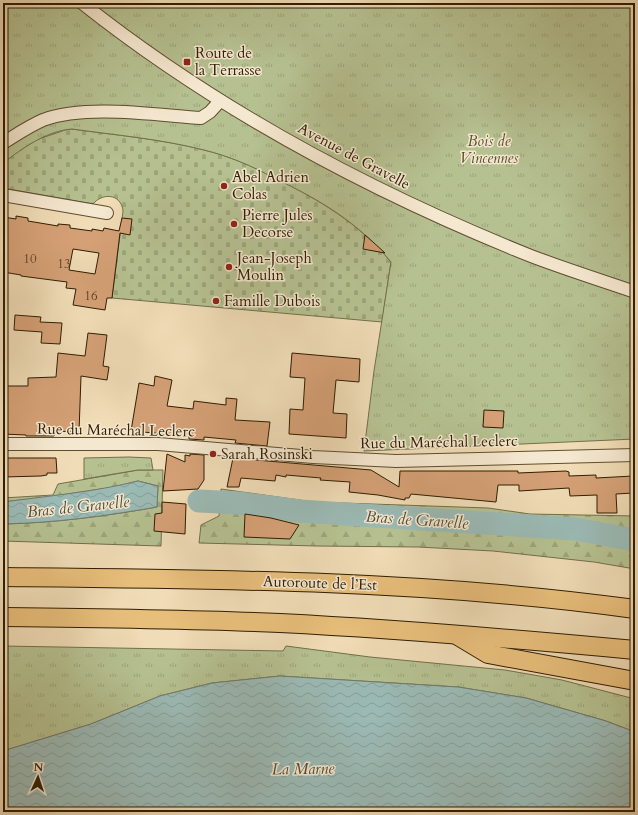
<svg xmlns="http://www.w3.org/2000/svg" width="638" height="815" viewBox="0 0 638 815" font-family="Cardo,serif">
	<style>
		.forest { fill: url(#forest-firs); stroke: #726f4a }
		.cemetery { fill: url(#cemetery-stones); stroke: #726f4a }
		.park { fill: url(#park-tufts); stroke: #726f4a }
		.water { fill: url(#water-waves); stroke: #707b6d }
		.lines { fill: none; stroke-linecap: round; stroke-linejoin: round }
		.river { stroke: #9bbab5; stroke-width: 23 }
		.building { fill: #d5a076; stroke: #2f1d02; fill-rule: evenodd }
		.minor-casing { stroke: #5f4d2f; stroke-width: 14 }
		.highway-casing { stroke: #2f1d02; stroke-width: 20 }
		.minor { stroke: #f5e8d0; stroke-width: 12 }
		.highway { stroke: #e8be7b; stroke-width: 18 }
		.poi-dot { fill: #8f2418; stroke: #f5e8d0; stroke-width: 1.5 }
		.labels { text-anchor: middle; stroke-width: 3; stroke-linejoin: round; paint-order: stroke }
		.number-label { font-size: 13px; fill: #583e1f }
		.poi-label { font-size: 15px; fill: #2f1d02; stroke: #f5e8d0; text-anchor: start }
		.park-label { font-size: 15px; font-style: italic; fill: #584e2d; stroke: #f5e8d0 }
		.street-label { font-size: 15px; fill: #2f1d02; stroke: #f5e8d0 }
		.water-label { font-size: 16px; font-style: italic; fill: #4f4c38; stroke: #f5e8d0 }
	</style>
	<defs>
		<pattern id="forest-firs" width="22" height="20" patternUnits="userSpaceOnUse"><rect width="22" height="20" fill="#b6c191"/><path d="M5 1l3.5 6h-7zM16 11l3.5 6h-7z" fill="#9da57b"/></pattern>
		<pattern id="cemetery-stones" width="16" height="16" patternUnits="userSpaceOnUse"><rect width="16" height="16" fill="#b6c191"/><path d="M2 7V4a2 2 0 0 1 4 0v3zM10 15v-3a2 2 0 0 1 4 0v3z" fill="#9da57b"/></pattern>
		<pattern id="park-tufts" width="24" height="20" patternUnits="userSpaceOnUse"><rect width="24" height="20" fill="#b6c191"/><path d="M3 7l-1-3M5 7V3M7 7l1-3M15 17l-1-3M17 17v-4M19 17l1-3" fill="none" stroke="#9da57b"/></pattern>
		<pattern id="water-waves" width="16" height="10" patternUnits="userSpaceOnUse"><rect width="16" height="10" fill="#9bbab5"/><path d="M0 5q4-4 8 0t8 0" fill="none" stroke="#869f9a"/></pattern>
	</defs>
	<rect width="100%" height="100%" fill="#f0dcb6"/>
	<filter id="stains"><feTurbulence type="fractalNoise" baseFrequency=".005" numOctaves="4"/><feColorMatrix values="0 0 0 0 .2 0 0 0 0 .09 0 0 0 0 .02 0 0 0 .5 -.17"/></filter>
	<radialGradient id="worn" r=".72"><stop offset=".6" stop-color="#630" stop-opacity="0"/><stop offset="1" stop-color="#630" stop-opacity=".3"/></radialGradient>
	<g class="forest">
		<path d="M138 470H163L161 546 3 541V524C54 523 106 516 157 507L158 486 138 481 114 487 49 497 3 502V498L53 495 58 484Z"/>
		<path d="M221 489 314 502 488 508 530 514 635 516V569L594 562 493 551 418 547 317 546 199 543 201 525 219 516Z"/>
	</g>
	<path class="cemetery" d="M68 129H72C115 135 161 139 204 150 229 156 252 166 274 177 319 200 359 223 391 262L382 322 112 298 122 219C122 217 123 213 123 210 120 193 102 193 93 204L3 188V161L36 140Z"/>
	<g class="park">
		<path d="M3 3H635V439L364 451 374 371 391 262C358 222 320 200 274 178 252 166 229 156 204 150 161 139 115 135 72 129 46 131 23 148 3 163Z"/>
		<path d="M129 457 151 458 153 470H138L84 479V458Z"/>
		<path d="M3 646 283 651 286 646 370 657 505 670 562 680 635 699V732L606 721 526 698 458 687 280 676 212 683 160 696 91 724 3 751Z"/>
	</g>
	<g class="water">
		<path d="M138 481 158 486 157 507C106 516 54 523 3 524V502C48 496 94 492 138 481Z"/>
		<path d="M280 676 458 687 526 698 606 721 635 732V812H3V751L91 724 160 696 212 683Z"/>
	</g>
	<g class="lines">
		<path class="river" d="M199 501 239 503 300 511 575 529 635 540"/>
	</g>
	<g class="building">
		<path d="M16 216 28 218V221L58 226V224L70 225V228L92 231V229L103 231 104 228 119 231 122 218 132 219 130 235 120 233 112 298H107L105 310 73 305 76 289 66 288 67 282 21 276V275L3 272V217L16 219ZM73 249 99 253 95 274 69 270Z"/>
		<path d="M365 235 373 242 385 253 363 249Z"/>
		<path d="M15 315 41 317 40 322 62 323 60 344 41 343 42 332 14 330Z"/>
		<path d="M88 333 107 335 103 366 109 367 107 380 81 376 79 432 54 431V436H26V435L3 434V386H28V378L56 377 58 353 85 356Z"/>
		<path d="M292 353 360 359 359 382 336 380 333 413 347 414 346 438 289 434 290 409 303 410 305 378 290 377Z"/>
		<path d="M155 376 172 380 167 406 193 409 194 401 226 405V398L237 399 235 420 270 422 267 446 235 443 236 440 204 437V440L189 439V436L131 431 139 383 154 386Z"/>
		<path d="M484 410 504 411 503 428 483 427Z"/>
		<path d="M167 454 185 462V455L190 456V454L204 455V480L198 489 163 491Z"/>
		<path d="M3 458H56L57 473H47V475L41 476 3 477Z"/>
		<path d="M233 458 371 470 399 487 400 471H518V473L566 471 569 472V476L596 475V478L633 476V493L616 494 617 513H597V495L570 496 569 488 519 491V485H498L496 502 411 494 409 498H405V500L378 495 349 492 350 482 320 480 321 478 286 475V477L276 475 275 481 241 478 239 487H227Z"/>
		<path d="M162 502 186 504 185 534 154 531 155 514 162 513Z"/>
		<path d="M245 514 271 518 299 525 290 539 244 537Z"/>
	</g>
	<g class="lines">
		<g class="minor-casing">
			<g id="minor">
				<path d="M82 3C217 110 371 192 531 256 565 269 600 280 635 292"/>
				<path d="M3 143C16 135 29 126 43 120 85 104 156 115 201 118L210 112 220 101"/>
				<path d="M3 195 107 213"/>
				<path d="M3 444H158L313 457 396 461 635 455"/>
			</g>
		</g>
		<g class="highway-casing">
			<g id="highway">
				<path d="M3 577C214 579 426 580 635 609"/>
				<path d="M3 617C95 618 188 619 280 623 398 629 517 639 635 650"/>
				<path d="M458 636 488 654 635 681"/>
			</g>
		</g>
		<use href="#minor" class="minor"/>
		<use href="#highway" class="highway"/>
	</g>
	<g class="poi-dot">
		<rect x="183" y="58" width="8" height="8" rx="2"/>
		<circle cx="224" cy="186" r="4"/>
		<circle cx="234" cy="224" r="4"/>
		<circle cx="229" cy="267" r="4"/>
		<circle cx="216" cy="301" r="4"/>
		<circle cx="213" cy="454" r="4"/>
	</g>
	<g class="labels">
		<g class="number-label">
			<text x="30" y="263">10</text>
			<text x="64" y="268">13</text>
			<text x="91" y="300">16</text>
		</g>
		<g class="poi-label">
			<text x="195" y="58">Route de<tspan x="195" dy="17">la Terrasse</tspan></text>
			<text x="232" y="182">Abel Adrien<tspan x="232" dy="17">Colas</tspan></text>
			<text x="242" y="220">Pierre Jules<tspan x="242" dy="17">Decorse</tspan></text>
			<text x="237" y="263">Jean-Joseph<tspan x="237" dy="17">Moulin</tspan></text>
			<text x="224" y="306">Famille Dubois</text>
			<text x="221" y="459">Sarah Rosinski</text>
		</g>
		<g class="park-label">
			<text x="489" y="146">Bois de<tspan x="489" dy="17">Vincennes</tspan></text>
		</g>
		<g class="street-label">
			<text transform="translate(354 156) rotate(28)" y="5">Avenue de Gravelle</text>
			<text transform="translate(116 430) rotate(1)" y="5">Rue du Maréchal Leclerc</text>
			<text transform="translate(439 442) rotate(-1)" y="5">Rue du Maréchal Leclerc</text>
			<text transform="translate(320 583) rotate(2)" y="5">Autoroute de l’Est</text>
		</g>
		<g class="water-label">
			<text transform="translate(78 506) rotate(-6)" y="6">Bras de Gravelle</text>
			<text transform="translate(417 519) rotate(4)" y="6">Bras de Gravelle</text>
			<text transform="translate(303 768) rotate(-1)" y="6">La Marne</text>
		</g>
	</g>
	<rect width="638" height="815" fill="none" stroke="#f0dcb6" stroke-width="16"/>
	<rect x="4" y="4" width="630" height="807" fill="none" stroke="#2f1d02" stroke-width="2"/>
	<rect x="8" y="8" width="622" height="799" fill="none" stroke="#2f1d02"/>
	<g transform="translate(38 777) rotate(3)" stroke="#f5e8d0" stroke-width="3" paint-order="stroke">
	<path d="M0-3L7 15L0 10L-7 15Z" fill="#2f1d02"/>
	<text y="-6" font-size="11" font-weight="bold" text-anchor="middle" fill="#2f1d02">N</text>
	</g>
	<rect width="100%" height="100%" filter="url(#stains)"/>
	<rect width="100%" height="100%" fill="url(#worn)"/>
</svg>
